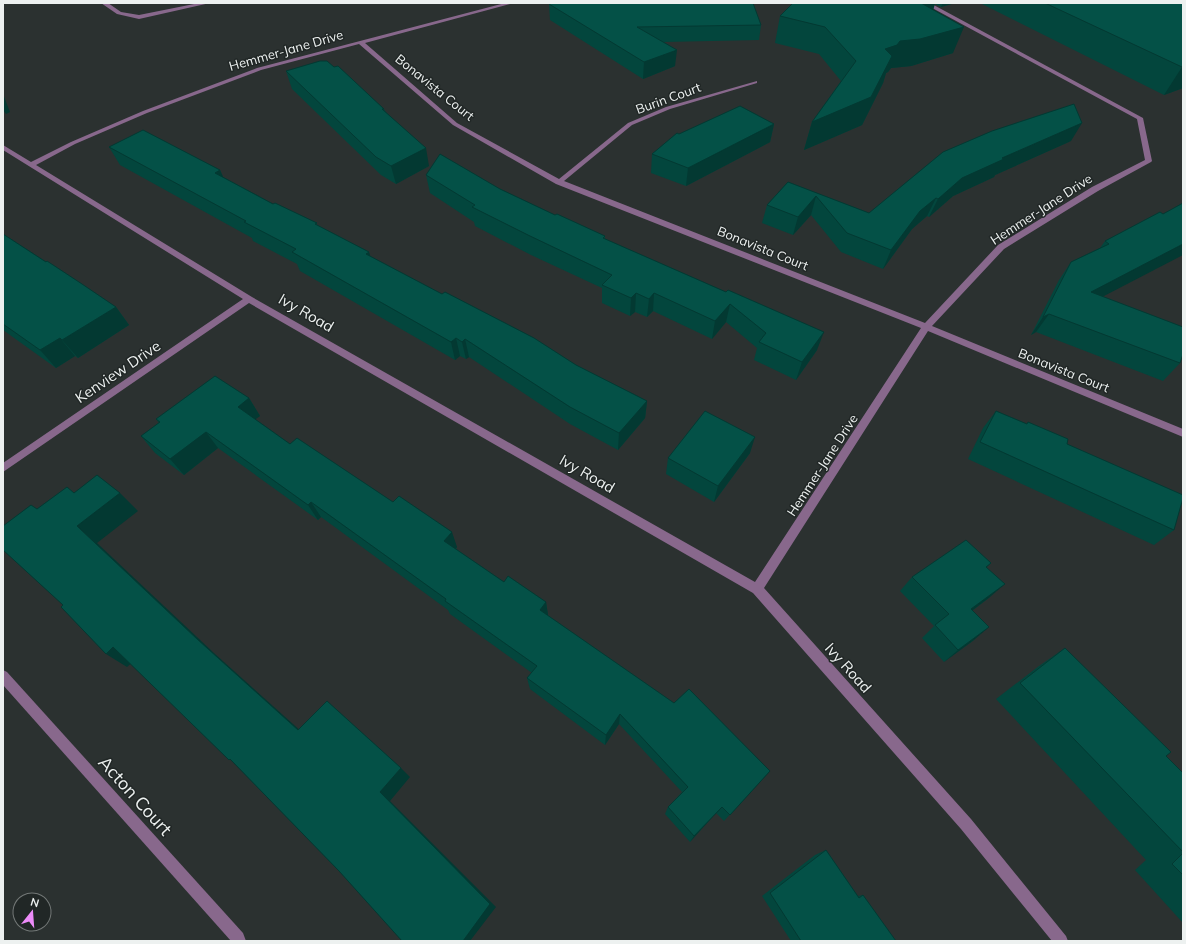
<svg xmlns="http://www.w3.org/2000/svg" width="1186" height="944" viewBox="0 0 1186 944" font-family="Mulish,sans-serif">
	<style>
		.lines { fill: none; stroke-linecap: round; stroke-linejoin: round }
		.service { fill: #88688c; fill-rule: evenodd }
		.minor { fill: #88688c; fill-rule: evenodd }
		.wall { fill: #03463d }
		.shaded-wall { fill: #033932 }
		.building { fill: #045147; stroke: #033932 }
		.labels { text-anchor: middle; stroke-width: 3; stroke-linejoin: round; paint-order: stroke }
		.far-street-label { font-size: 13px; fill: #edf1f0; stroke: #212726 }
		.street-label { font-size: 15px; fill: #edf1f0; stroke: #212726 }
		.near-street-label { font-size: 18px; fill: #edf1f0; stroke: #212726 }
	</style>
	<rect width="100%" height="100%" fill="#2b3130"/>
	<g class="lines">
		<path class="service" d="M101 3H108L121 12 139 15 199 3H210L139 19 117 14Z"/>
		<g class="minor">
			<path d="M505 3H514L365 43 457 123 559 179 628 123 666 107 757 81V83L670 109 632 125 564 181 925 323 998 245 1092 187 1145 160 1137 119 923 3H930L1143 118 1152 161 1151 162 1098 191 1004 249 932 326 1183 429V437L928 331 764 588 971 819 1066 936 1068 941H1052L961 829 753 593 249 303 3 472V463L243 299 3 150V145L31 162 71 142 143 111 257 68ZM359 44 453 125 556 184 921 328 755 582 252 297 36 165 75 144 147 113 261 70Z"/>
			<path d="M3 670 7 672 243 933 246 941H231L3 685Z"/>
		</g>
	</g>
	<g class="wall">
		<path d="M793 3H955L941 7 935 4 933 10 953 53 911 66 891 68 888 72 886 73 883 83 862 125 804 150 812 122 841 81 819 54 775 43 780 16Z"/>
		<path d="M980 3H1183V88L1164 95Z"/>
		<path d="M549 4 761 25 759 40 664 42 675 66 643 79 550 20Z"/>
		<path d="M286 71 384 109 385 111 429 166 396 184 381 175 292 89Z"/>
		<path d="M774 124 770 142 686 186 651 173 652 154 679 134Z"/>
		<path d="M1071 141 995 175 994 177 953 196 929 217 927 216 912 229 883 269 841 252 811 215 793 235 762 223 767 205 788 182 869 213Z"/>
		<path d="M109 147 220 170 223 177 273 204 317 223V225L369 252 370 257 576 365 647 401 645 418 618 450 570 424 469 357 466 359 460 356 455 360 300 271 297 264 253 241 252 238 120 165Z"/>
		<path d="M426 175 500 189 555 215 605 236V239L726 292 817 350 796 380 754 360 757 348 726 322 712 339 653 311 647 317 635 312 630 316 602 303V288L531 255 475 226 474 222 430 193Z"/>
		<path d="M1163 214 1103 297 1180 363 1163 381 1036 332 1031 335 1059 280 1071 262 1100 248 1105 241Z"/>
		<path d="M3 234 116 307 129 325 78 358 75 356 56 368 3 330Z"/>
		<path d="M249 398 260 416 255 419 290 444 457 547 456 549 504 582 546 602 548 616 770 771 724 821 716 813 690 842 665 814 668 807 682 792 619 724 605 745 530 689 527 678 532 673 450 614 448 610 321 517 318 520 218 448 184 475 155 453 141 436 159 423 156 419Z"/>
		<path d="M996 411 1027 424 1028 422 1067 444 1174 530 1154 545 968 459 983 428Z"/>
		<path d="M750 453 714 502 666 474 668 458Z"/>
		<path d="M991 563 987 567 990 597 973 610 974 640 944 662 922 638 934 626 900 591 912 577Z"/>
		<path d="M1065 648 1166 756 1183 773V923L1135 870 1146 860 996 699 1039 666Z"/>
		<path d="M826 850 858 896 863 895 896 941H791L762 896 815 855Z"/>
	</g>
	<g class="shaded-wall">
		<path d="M907 3H935L933 10Z"/>
		<path d="M943 3H955L941 7Z"/>
		<path d="M964 27 953 53 911 66 891 68 888 72 886 73 883 83 862 125 804 150 812 122 885 49 900 41Z"/>
		<path d="M677 50 675 66 643 79 644 62Z"/>
		<path d="M1182 67H1183V88L1164 95Z"/>
		<path d="M3 94 10 112 6 114 3 110Z"/>
		<path d="M1082 123 1071 141 995 175 994 177 953 196 929 217 938 199 962 178 1002 158Z"/>
		<path d="M774 124 770 142 686 186 688 168Z"/>
		<path d="M426 148 429 166 396 184 391 166Z"/>
		<path d="M220 170 228 188 215 173Z"/>
		<path d="M816 196 811 215 793 235 798 217Z"/>
		<path d="M936 198 927 216 912 229 883 269 891 250 920 211Z"/>
		<path d="M1183 244V255L1077 310 1091 292Z"/>
		<path d="M369 252 375 271 366 254Z"/>
		<path d="M636 293 635 312 630 316 631 298Z"/>
		<path d="M654 293 653 311 647 317 649 299Z"/>
		<path d="M730 304 726 322 712 339 715 321Z"/>
		<path d="M116 307 129 325 78 358 62 340Z"/>
		<path d="M1049 314 1036 332 1031 335 1043 317Z"/>
		<path d="M824 332 817 350 796 380 802 362Z"/>
		<path d="M60 338 75 356 56 368 40 350Z"/>
		<path d="M456 338 460 356 455 360 451 342Z"/>
		<path d="M465 339 469 357 466 359 462 342Z"/>
		<path d="M249 398 260 416 249 424 238 407Z"/>
		<path d="M647 401 645 418 618 450 619 433Z"/>
		<path d="M206 432 218 448 184 475 170 459Z"/>
		<path d="M755 437 750 453 714 502 718 486Z"/>
		<path d="M120 493 138 511 97 543 214 653 312 741 298 730 197 639 77 526Z"/>
		<path d="M311 502 321 517 318 520 308 505Z"/>
		<path d="M452 532 457 547 450 556 444 541Z"/>
		<path d="M1005 584 990 597 957 622 971 609Z"/>
		<path d="M546 602 548 615 542 624 540 610Z"/>
		<path d="M989 627 974 640 944 662 958 650Z"/>
		<path d="M113 647 134 661 127 667 106 654Z"/>
		<path d="M620 714 619 724 605 745 606 735Z"/>
		<path d="M401 768 410 777 390 801 496 907 470 941H463L380 792Z"/>
		<path d="M722 807 716 813 690 842 694 836Z"/>
	</g>
	<g class="building">
		<path d="M554 3H753L761 25 637 27 677 50 644 62 549 4Z"/>
		<path d="M793 3H921L964 27 920 39 900 41 897 45 885 49 892 56 871 97 812 122 856 61 825 27 780 16Z"/>
		<path d="M1045 3H1183V67H1182Z"/>
		<path d="M320 61H327L334 67 338 66 384 109H382L426 148 391 166 376 157 286 71Z"/>
		<path d="M1074 104 1082 123 1002 158 1004 159 962 178 938 199 936 198 920 211 891 250 847 233 816 196 798 217 767 205 788 182 869 213 943 152 992 131Z"/>
		<path d="M740 106 774 124 688 168 652 154 677 133 679 134Z"/>
		<path d="M143 130 220 170 215 173 273 204 275 203 317 223 315 224 369 252 366 254 442 294 445 292 534 338 576 365 647 401 619 433 570 407 465 339 462 342 456 338 451 342 292 252 296 249 244 222 246 221 109 147Z"/>
		<path d="M440 154 500 189 555 215 557 214 605 236 603 238 726 292 728 290 824 332 802 362 759 342 766 333 730 304 715 321 654 293 649 299 636 293 631 298 602 285 612 275 530 236 472 207 475 205 426 175Z"/>
		<path d="M1183 203V244L1091 292 1183 327V354L1180 363 1049 314 1043 317 1071 262 1109 244 1105 241 1160 212 1163 214Z"/>
		<path d="M3 234 46 262 47 261 82 284 116 307 62 340 60 338 40 350 3 324Z"/>
		<path d="M215 376 249 398 238 407 290 444 297 438 393 502 399 496 452 532 444 541 504 582 508 576 546 602 540 610 674 703 689 689 770 771 730 815 722 807 694 836 668 807 688 787 620 714 606 735 527 678 537 666 445 601 446 599 311 502 308 505 206 432 170 459 141 436 160 422 156 419Z"/>
		<path d="M705 411 755 437 718 486 668 458Z"/>
		<path d="M996 411 1027 424 1028 422 1068 439 1067 444 1183 495V498L1174 530 980 442Z"/>
		<path d="M97 475 120 493 77 526 197 639 298 730 327 701 401 768 380 792 490 904 463 941H402L339 871 230 759 229 760 113 647 106 654 61 607 63 605 3 550V526L31 505 37 509 67 487 74 493Z"/>
		<path d="M966 540 991 563 986 567 1005 584 971 609 989 627 958 650 935 625 949 614 912 577Z"/>
		<path d="M1065 648 1171 752 1166 756 1183 773V852L1020 683Z"/>
		<path d="M826 850 859 898 863 895 896 941H801L770 893Z"/>
		<path d="M1183 853V875L1172 864Z"/>
	</g>
	<g class="labels">
		<g class="far-street-label">
			<text transform="translate(286 50) rotate(-16)" y="5">Hemmer-Jane Drive</text>
			<text transform="translate(435 87) rotate(39)" y="5">Bonavista Court</text>
			<text transform="translate(668 98) rotate(-20)" y="5">Burin Court</text>
			<text transform="translate(1041 209) rotate(-33)" y="5">Hemmer-Jane Drive</text>
			<text transform="translate(763 248) rotate(22)" y="5">Bonavista Court</text>
			<text transform="translate(1064 370) rotate(22)" y="5">Bonavista Court</text>
			<text transform="translate(822 465) rotate(-57)" y="5">Hemmer-Jane Drive</text>
		</g>
		<g class="street-label">
			<text transform="translate(306 313) rotate(30)" y="5">Ivy Road</text>
			<text transform="translate(118 372) rotate(-34)" y="5">Kenview Drive</text>
			<text transform="translate(587 474) rotate(30)" y="5">Ivy Road</text>
			<text transform="translate(848 668) rotate(48)" y="5">Ivy Road</text>
		</g>
		<g class="near-street-label">
			<text transform="translate(135 796) rotate(48)" y="6">Acton Court</text>
		</g>
	</g>
	<rect width="1186" height="944" fill="none" stroke="#edf1f0" stroke-width="8"/>
	<g transform="translate(32 912) rotate(17)"><circle r="19" fill="#212726" stroke="#737877"/>
	<path d="M0-3L7 15L0 10L-7 15Z" fill="#ed8cf9"/>
	<text y="-6" font-size="11" font-weight="bold" text-anchor="middle" fill="#edf1f0">N</text>
	</g>
</svg>
